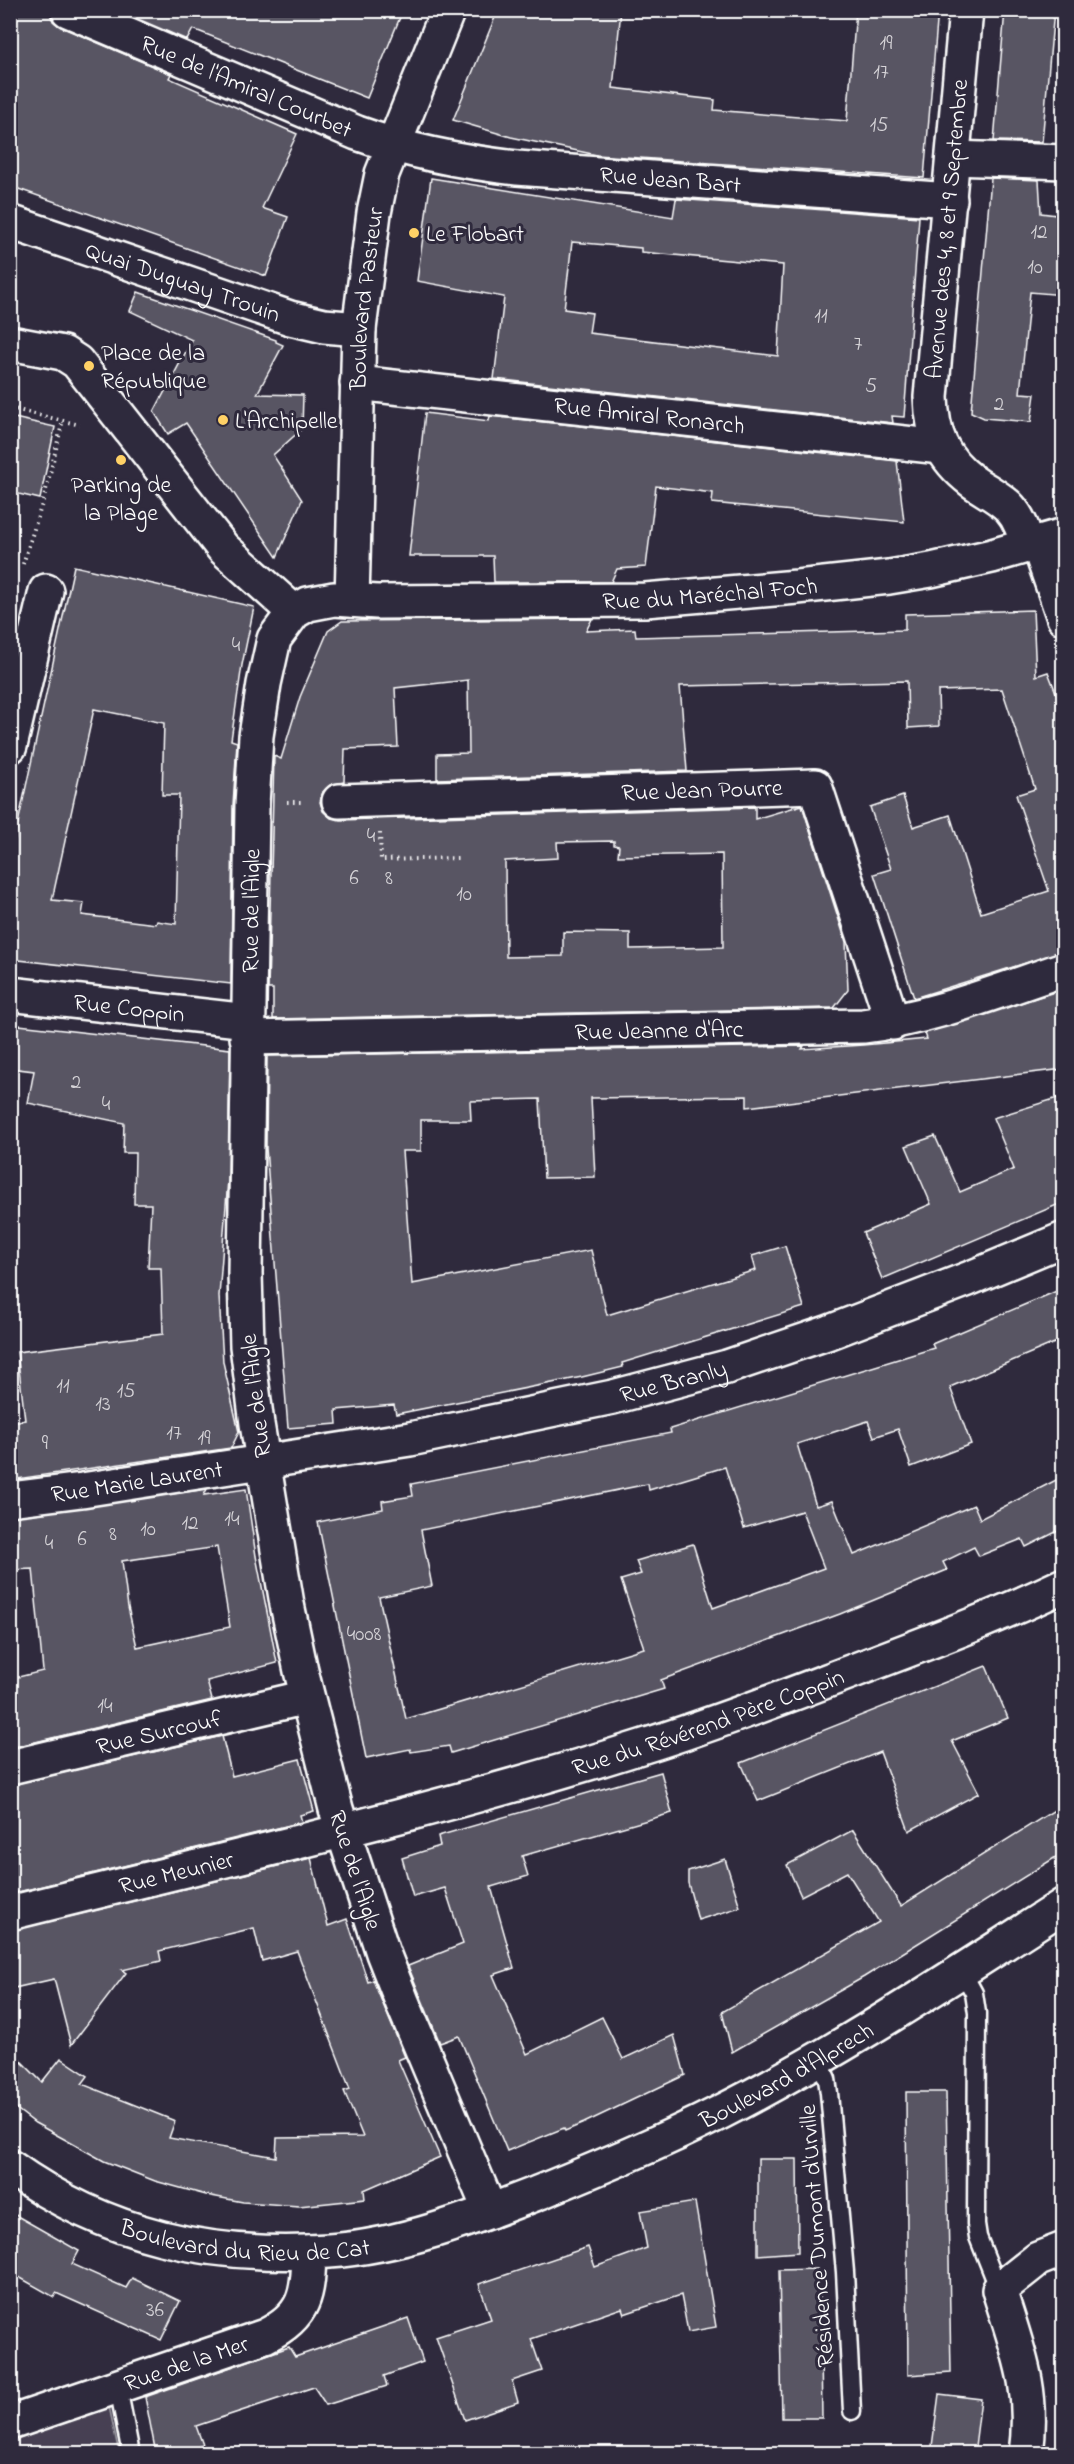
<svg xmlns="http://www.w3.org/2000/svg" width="1074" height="2464" viewBox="0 0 1074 2464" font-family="'Indie Flower',sans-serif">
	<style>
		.green { fill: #464152; stroke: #a2a0a8; stroke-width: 1.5 }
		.building { fill: #595564; stroke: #fff; stroke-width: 1.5; fill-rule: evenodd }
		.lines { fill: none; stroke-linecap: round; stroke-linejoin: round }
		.service-casing { stroke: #fff; stroke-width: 21 }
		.minor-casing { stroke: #fff; stroke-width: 38 }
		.tertiary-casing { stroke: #fff; stroke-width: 38 }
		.path { stroke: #fff; stroke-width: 4; stroke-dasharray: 1.5 4.5; stroke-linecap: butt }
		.service { stroke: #2f2a3d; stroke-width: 16 }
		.minor { stroke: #2f2a3d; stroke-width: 33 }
		.tertiary { stroke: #2f2a3d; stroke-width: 33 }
		.poi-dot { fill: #ffd166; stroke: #2f2a3d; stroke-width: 2 }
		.labels { text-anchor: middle; stroke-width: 6; stroke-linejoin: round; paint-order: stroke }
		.number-label { font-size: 21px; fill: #d6d4d8 }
		.street-label { font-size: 24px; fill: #fff; stroke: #2f2a3d }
		.poi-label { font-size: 24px; fill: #fff; stroke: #2f2a3d; text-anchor: start }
	</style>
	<rect width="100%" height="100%" fill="#2f2a3d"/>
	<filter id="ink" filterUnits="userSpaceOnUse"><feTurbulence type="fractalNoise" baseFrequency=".0167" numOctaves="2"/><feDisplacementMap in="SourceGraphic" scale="12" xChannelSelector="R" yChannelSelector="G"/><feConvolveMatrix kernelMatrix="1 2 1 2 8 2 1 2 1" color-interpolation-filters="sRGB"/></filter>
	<g filter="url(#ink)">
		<path class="green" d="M109 2406 119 2453H11L10 2441Z"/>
		<g class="building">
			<path d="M10 10H50L53 21 61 27 171 74 169 78 297 134 262 208 288 217 266 276 10 186Z"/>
			<path d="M117 10H403L367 98 193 29 187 40Z"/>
			<path d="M498 10H621L613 88 715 100 714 110 847 121 856 10H938L924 178 597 155 511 137 453 120Z"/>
			<path d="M1005 10H1054L1042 142 994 141Z"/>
			<path d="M431 178 673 217 676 199 919 217 904 417 892 416 893 423 494 379 504 297 417 281ZM572 242 641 248V252L783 265 778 356 589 333 592 313 564 309Z"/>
			<path d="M991 178 1039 180 1041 213 1064 216V295L1030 292 1020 393 1035 394 1031 422 984 418 971 412Z"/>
			<path d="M138 292 276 340V342L283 345 257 394 303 395 302 429 273 455 302 500 277 557 186 423 168 434 154 412 192 340 130 311Z"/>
			<path d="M425 413 489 421 490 416 897 461 904 522 712 503 713 493 656 486 646 567 617 569 611 582H494L493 556H409Z"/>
			<path d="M10 417 55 427 40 499 10 492Z"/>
			<path d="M74 566 254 607 242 665 231 740 237 742 233 805 231 984 10 959V860ZM94 709 164 723 162 795H179L176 924 157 921 156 924 82 915 84 903 52 900Z"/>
			<path d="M1033 610 1036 676 1048 672 1064 713V951L914 998 874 874 891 869 870 807 903 796 913 827 950 815 981 913 1049 891 1016 795 1035 789 1002 689 938 691 939 726 908 728 907 681 680 686 687 771 437 779V754L469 753 468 680 395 688 398 747 345 749 344 782 330 785 323 792 320 802 323 811 331 818 340 820 755 807V819L802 805 846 942 848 990 834 1008 273 1019V989H268L274 756 281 759 300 697 328 631 342 621 592 619 586 631 635 629 636 637 905 630V614ZM614 841V845L619 846 618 856 722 854 723 947 630 949V933L563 932V956L506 957 505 861 558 858 557 842Z"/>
			<path d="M1064 989V1069L747 1107V1096L591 1098 595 1177 544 1178 540 1099 470 1101 471 1120H421V1151H402L412 1284 591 1250 607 1315 756 1270 752 1256 785 1246 804 1307 622 1363 623 1367 582 1377 396 1414 394 1405 336 1410 337 1424 288 1428 266 1148 267 1056 804 1046 802 1049 863 1045 927 1039 925 1033Z"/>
			<path d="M10 1024 230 1049 228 1179 219 1296 223 1362 239 1432 231 1448 10 1480V1422L25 1420 17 1352 163 1334 161 1268H148L151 1204H134L135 1153H123L124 1123 28 1103 34 1071 10 1068Z"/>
			<path d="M1064 1096V1202L882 1279 863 1233 931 1204 906 1146 935 1136 960 1192 1014 1169 993 1118Z"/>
			<path d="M1064 1288V1339L950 1387 971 1444 911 1467 898 1429 874 1437 868 1421 797 1444 816 1506 832 1501 854 1555 974 1505 980 1519 1064 1476V1528L1026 1547 1022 1539 979 1556 974 1547 943 1562 947 1570 840 1614 661 1680 664 1689 451 1753 449 1746 411 1752 410 1749 366 1758 318 1522 383 1509 382 1501 413 1496 411 1484 671 1433 670 1429 934 1348 932 1344ZM725 1467 744 1528 802 1511 824 1568 713 1608 693 1544 636 1561 641 1574 621 1580 644 1648 406 1719 379 1597 432 1586 421 1530 648 1484 649 1490Z"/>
			<path d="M207 1489 204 1495 246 1489 256 1556 277 1663 207 1681 212 1700 10 1748V1679L43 1671 33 1569 10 1570V1517ZM217 1547 230 1627 137 1647 128 1607 122 1561Z"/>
			<path d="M986 1666 1008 1718 952 1741 979 1793 909 1831 880 1752 758 1801 741 1763Z"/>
			<path d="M222 1736 232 1776 300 1759 314 1811 300 1815 302 1822 10 1894V1785Z"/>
			<path d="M661 1772 672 1813 522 1856 528 1876 491 1887 514 1968 493 1975 527 2054 602 2017 623 2059 674 2035 685 2075 584 2123 565 2131 564 2128 507 2151 459 2036 440 2043 408 1966 463 1944 445 1888 413 1897 402 1858 440 1846 438 1836Z"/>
			<path d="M1064 1804V1852L864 1977 732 2052 722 2012 879 1922 847 1872 801 1896 787 1865 853 1830 901 1906Z"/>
			<path d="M311 1858 328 1926 347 1919 368 1982 373 1980 405 2057 398 2060 440 2157 364 2190 365 2199 299 2206 243 2202 206 2195 155 2181 104 2161 35 2123 10 2104V2050L42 2082 61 2058 88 2076 82 2084 175 2121 169 2138 276 2157 277 2138 363 2137 344 2091 350 2089 297 1951 262 1961 254 1928 159 1951 161 1961 122 1970 126 1973 71 2045 54 1979 10 1989V1931Z"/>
			<path d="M725 1859 740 1907 698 1920 688 1883V1871Z"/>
			<path d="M906 2092H946L951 2372 908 2375Z"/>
			<path d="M758 2159H797L798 2252 758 2255Z"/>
			<path d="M695 2202 716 2327 688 2332 681 2295 624 2314 622 2308 531 2339 542 2371 512 2381 518 2402 465 2420 436 2337 491 2319 479 2284 588 2247 595 2267 647 2248 640 2211Z"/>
			<path d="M10 2212 79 2251 72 2264 126 2288 132 2278 180 2301 161 2340 56 2293 54 2297 10 2272Z"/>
			<path d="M817 2269 820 2288 822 2418H782L779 2270Z"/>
			<path d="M408 2318 423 2362 384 2376 387 2386 326 2405 314 2387 196 2426 203 2445 178 2454H156L145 2397 289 2347 295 2357Z"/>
			<path d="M939 2394 981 2399 974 2454H931Z"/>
		</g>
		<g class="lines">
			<g class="service-casing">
				<g id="service">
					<path d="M962 1971 974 1993 977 2013 976 2224 978 2237 999 2290"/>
					<path d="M818 2058 827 2079 829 2093 845 2272 852 2411"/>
					<path d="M118 2387 131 2454"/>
				</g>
			</g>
			<g class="minor-casing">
				<g id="minor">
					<path id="s1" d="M68 10 357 133C410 152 462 162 517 168L950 200"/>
					<path d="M966 10 931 397C932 434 942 458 972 481 984 490 1000 497 1010 508 1020 519 1024 533 1028 546"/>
					<path d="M953 158 1064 162"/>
					<path id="s2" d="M10 222 290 318 324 326 359 329"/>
					<path d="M10 343 63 353 77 362 223 548 294 612"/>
					<path id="s3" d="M357 383 941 447"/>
					<path d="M1038 543 1064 618"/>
					<path d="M10 746 46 591"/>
					<path id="s4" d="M339 801 815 786 893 1023"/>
					<path id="s5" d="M10 994 248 1021"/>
					<path id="s6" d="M247 1038 863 1026C932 1018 998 991 1064 969"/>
					<path id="s7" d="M10 1499 82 1490 410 1439 613 1397 727 1367 830 1332 968 1279 1064 1239"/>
					<path id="s8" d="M10 1767 307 1697"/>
					<path id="s9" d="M10 1913C222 1860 436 1812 644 1746 715 1724 784 1697 853 1671 924 1644 995 1618 1064 1585"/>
					<path id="s10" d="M10 2167C106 2236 212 2259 329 2251 402 2246 473 2218 540 2192 601 2167 662 2142 721 2112 839 2052 952 1977 1064 1905"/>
					<path id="s11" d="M490 2211 403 2004 383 1953 336 1809 301 1671 287 1604 257 1424 247 1346 245 1273 252 805 256 736 264 684 274 639 294 612 308 604 334 599 377 602 645 600 797 587 889 577 931 570 992 556 1064 535"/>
					<path id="s12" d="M10 2423 265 2336C306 2316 308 2294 309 2252"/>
					<path d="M1026 2454C1035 2389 1018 2351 999 2290L1038 2259 1064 2249"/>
				</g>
			</g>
			<g class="tertiary-casing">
				<g id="tertiary">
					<path id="s13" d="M352 600 359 329 374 213 382 174 448 10"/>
				</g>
			</g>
			<g class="path">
				<path d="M10 408 80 425"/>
				<path d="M23 564 45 494 63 420"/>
				<path d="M287 802H304"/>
				<path d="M380 833 381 860 458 858"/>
			</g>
			<use href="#service" class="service"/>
			<use href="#minor" class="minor"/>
			<use href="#tertiary" class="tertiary"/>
		</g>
	</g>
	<g class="poi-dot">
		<circle cx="414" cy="233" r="6"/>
		<circle cx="89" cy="366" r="6"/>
		<circle cx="223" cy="420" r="6"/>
		<circle cx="121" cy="460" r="6"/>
	</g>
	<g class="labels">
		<g class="number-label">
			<text x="886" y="49">19</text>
			<text x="881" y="78">17</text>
			<text x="879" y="131">15</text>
			<text x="1039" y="238">12</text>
			<text x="1035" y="273">10</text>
			<text x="821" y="322">11</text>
			<text x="858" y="350">7</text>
			<text x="871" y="392">5</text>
			<text x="999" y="410">2</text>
			<text x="236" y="651">4</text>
			<text x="371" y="842">4</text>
			<text x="354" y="884">6</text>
			<text x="389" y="884">8</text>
			<text x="464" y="900">10</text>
			<text x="76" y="1088">2</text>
			<text x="106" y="1110">4</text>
			<text x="63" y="1392">11</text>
			<text x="126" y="1397">15</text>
			<text x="103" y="1410">13</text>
			<text x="174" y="1439">17</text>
			<text x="204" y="1444">19</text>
			<text x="45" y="1449">9</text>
			<text x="232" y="1525">14</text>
			<text x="190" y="1529">12</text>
			<text x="148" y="1535">10</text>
			<text x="113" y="1540">8</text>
			<text x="82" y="1545">6</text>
			<text x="49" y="1549">4</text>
			<text x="364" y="1640">4008</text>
			<text x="105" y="1712">14</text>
			<text x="155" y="2316">36</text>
		</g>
		<g class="street-label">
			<text dy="8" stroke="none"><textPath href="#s1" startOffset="194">Rue de l'Amiral Courbet</textPath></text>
			<text dy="8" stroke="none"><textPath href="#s1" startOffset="632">Rue Jean Bart</textPath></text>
			<text transform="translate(946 229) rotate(-85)" y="8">Avenue des 4, 8 et 9 Septembre</text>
			<text dy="8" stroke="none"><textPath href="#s2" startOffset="183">Quai Duguay Trouin</textPath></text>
			<text dy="8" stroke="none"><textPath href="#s13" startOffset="302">Boulevard Pasteur</textPath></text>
			<text dy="8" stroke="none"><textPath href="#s3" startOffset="294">Rue Amiral Ronarch</textPath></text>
			<text dy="8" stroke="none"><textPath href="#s11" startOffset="2064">Rue du Maréchal Foch</textPath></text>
			<text dy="8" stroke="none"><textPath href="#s4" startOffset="363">Rue Jean Pourre</textPath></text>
			<text dy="8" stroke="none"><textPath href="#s11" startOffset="1338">Rue de l'Aigle</textPath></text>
			<text dy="8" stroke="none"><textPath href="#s5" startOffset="120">Rue Coppin</textPath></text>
			<text dy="8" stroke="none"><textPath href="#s6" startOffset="412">Rue Jeanne d'Arc</textPath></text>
			<text dy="8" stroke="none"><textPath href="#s7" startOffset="674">Rue Branly</textPath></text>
			<text transform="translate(255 1396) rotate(-97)" y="8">Rue de l'Aigle</text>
			<text dy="8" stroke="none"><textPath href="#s7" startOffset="128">Rue Marie Laurent</textPath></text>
			<text dy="8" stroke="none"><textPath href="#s9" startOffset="724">Rue du Révérend Père Coppin</textPath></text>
			<text dy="8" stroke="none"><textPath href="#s8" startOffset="153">Rue Surcouf</textPath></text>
			<text transform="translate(356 1870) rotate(72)" y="8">Rue de l'Aigle</text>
			<text dy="8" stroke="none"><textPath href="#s9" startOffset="171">Rue Meunier</textPath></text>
			<text dy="8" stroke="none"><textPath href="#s10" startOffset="830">Boulevard d'Alprech</textPath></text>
			<text dy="8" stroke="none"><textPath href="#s10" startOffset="252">Boulevard du Rieu de Cat</textPath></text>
			<text transform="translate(816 2236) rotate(-94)" y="8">Résidence Dumont d'Urville</text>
			<text dy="8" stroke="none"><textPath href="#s12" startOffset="186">Rue de la Mer</textPath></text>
		</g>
		<g class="poi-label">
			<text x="426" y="241">Le Flobart</text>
			<text x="101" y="360">Place de la<tspan x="101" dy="28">République</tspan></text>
			<text x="235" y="428">L'Archipelle</text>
			<text x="121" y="492" text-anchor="middle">Parking de<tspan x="121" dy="28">la Plage</tspan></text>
		</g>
	</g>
	<rect width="1074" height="2464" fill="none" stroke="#2f2a3d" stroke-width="36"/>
	<rect x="18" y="18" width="1038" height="2428" fill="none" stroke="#fff" stroke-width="2" filter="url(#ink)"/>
</svg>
